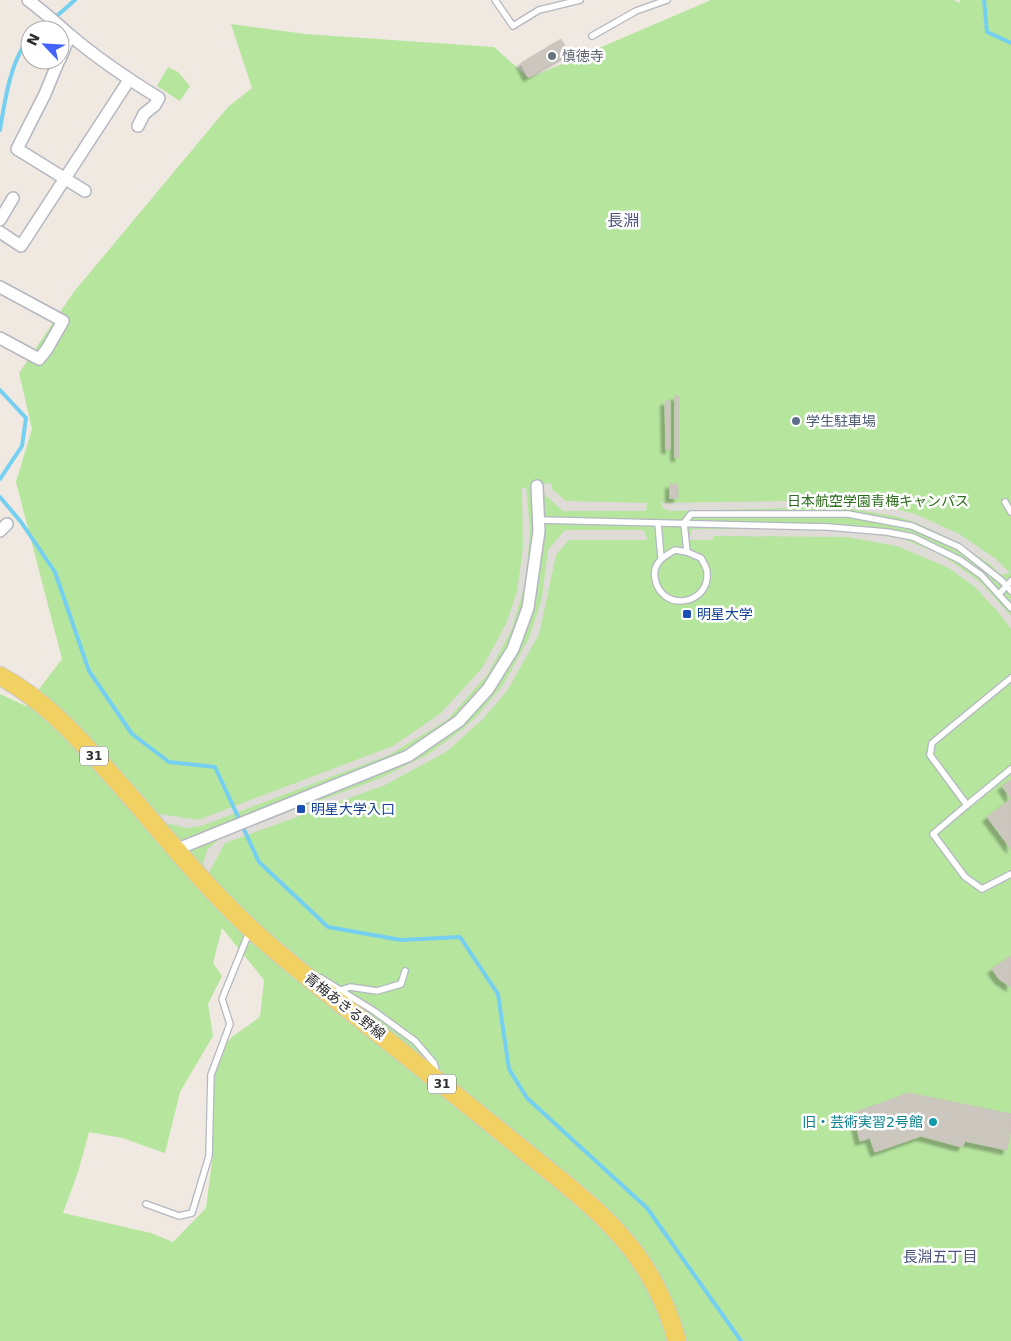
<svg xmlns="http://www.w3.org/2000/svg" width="1011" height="1341" viewBox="0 0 1011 1341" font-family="'DejaVu Sans','Noto Sans JP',sans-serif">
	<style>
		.green { fill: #b6e59e; fill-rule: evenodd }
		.plaza { fill: #dfdcd8 }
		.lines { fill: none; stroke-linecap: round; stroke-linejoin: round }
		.stream { stroke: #75cff0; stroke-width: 4 }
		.building { fill: #cbc7bf; stroke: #cbc5ba; filter: url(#shadow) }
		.lane-casing { stroke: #b4b7c1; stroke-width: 8 }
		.street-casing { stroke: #b4b7c1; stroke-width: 14 }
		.primary-casing { stroke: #c9c9c9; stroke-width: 20 }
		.lane { stroke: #fff; stroke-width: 5.5 }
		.street { stroke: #fff; stroke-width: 11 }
		.primary { stroke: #f2d163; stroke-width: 18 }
		.worship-dot { fill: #6b7280; stroke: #fff; stroke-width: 2 }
		.service-dot { fill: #5c6f8a; stroke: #fff; stroke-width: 2 }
		.transit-dot { fill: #1a4fb4; stroke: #fff; stroke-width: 2 }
		.culture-dot { fill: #0f9aa8; stroke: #fff; stroke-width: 2 }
		.labels { text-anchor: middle; stroke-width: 5; stroke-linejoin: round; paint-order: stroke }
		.shield { fill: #fff; stroke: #6d6d6d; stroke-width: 1 }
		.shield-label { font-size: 12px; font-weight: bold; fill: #2e2e2e }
		.worship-label { font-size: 14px; fill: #5b616d; stroke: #fff; text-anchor: start }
		.service-label { font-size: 14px; fill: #4e5e75; stroke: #fff; text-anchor: start }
		.park-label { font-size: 14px; fill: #2c6e1b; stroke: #fff }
		.transit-label { font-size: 14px; fill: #164399; stroke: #fff; text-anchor: start }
		.street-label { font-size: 14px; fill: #2e2e2e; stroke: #fff }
		.culture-label { font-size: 14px; fill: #0d838f; stroke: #fff; text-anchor: end }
		.neighbourhood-label { font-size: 15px; fill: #4d5680; stroke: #fff }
		.quarter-label { font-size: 16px; fill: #4d5680; stroke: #fff }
	</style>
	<defs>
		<filter id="shadow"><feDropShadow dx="-4.5" dy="4.5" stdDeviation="1" flood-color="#0004"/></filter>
	</defs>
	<rect width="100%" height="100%" fill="#efe9e1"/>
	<g class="green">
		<path d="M711 0H954L959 3 960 0H1011V1341H0V694L26 706 62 659 16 482 32 429 19 373 73 293 228 107 252 88 231 24 305 34 494 47 529 78ZM222 928 264 980 260 1017 232 1037 219 1051 210 1094 213 1154 206 1208 173 1242 151 1233 63 1213 78 1172 89 1132 122 1138 165 1153 180 1092 213 1036 208 1004 222 976 213 963Z"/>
		<path d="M168 67 178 72 190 86 180 101 157 86Z"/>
	</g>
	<g class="plaza">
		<path d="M551 483 552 489 566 501 647 503 646 511H563L544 494V484Z"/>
		<path d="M526 487 530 528 526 580 512 629 488 674 447 720 389 755 201 826 186 828 166 823 154 813 198 820 393 746 441 713 482 668 506 624 517 592 523 547 522 488Z"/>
		<path d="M794 501 790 508 669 511 663 508 661 503Z"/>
		<path d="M807 502H849L892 508 915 514 959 534 996 559 1010 573 1001 575 991 565 956 541 912 521 894 516 852 509H811L807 507Z"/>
		<path d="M692 529H829L900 538 935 552 952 562 980 582 1011 616V629L998 612 975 587 949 568 897 546 847 537 714 536 712 540H689Z"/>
		<path d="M565 530H643L648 540H569L556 555 539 634 507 691 483 719 446 752 385 785 225 843 207 876 203 864 207 850 221 837 381 778 427 755 463 729 478 715 503 685 529 638 542 598 548 550Z"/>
	</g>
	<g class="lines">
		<g class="stream">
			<path d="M984 0 987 32 1011 43"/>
			<path d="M41 30 75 0"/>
			<path d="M0 130C4 105 11 56 30 39"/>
			<path d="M0 390 26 418 22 446 0 479"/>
			<path d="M0 497 21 522 55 572 89 671 132 734 169 762 215 767 259 862 328 927 401 940 460 937 498 994 509 1069 527 1098 647 1208 741 1341"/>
		</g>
	</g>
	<g class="building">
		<path d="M561 39 569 53 528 77 521 63Z"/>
		<rect x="675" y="396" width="4" height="61"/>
		<path d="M665 401H670V449H666Z"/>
		<rect x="670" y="484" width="8" height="14"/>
		<path d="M1011 780V799L1002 786Z"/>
		<path d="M1011 799V849L987 817Z"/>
		<path d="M1011 956V987L999 979 992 969Z"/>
		<path d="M909 1093 1011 1114V1129L1007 1150 965 1141 962 1147 921 1136 875 1152 870 1138 860 1141 853 1113Z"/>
	</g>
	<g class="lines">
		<g class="lane-casing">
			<g id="lane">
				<path d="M495 0 513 26 539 10 580 0"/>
				<path d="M592 36 636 11 667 0"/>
				<path d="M1005 502 1011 512"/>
				<path d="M539 520 828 527 887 532 913 537 960 560 981 575 1011 608"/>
				<path d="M658 523 661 558"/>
				<path d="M675 550 687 552 701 558C703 562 707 568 707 572 710 605 662 613 655 579 652 563 663 557 675 550Z"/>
				<path d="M687 552 684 523 691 514H848L912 526 959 547 1002 581 1011 591"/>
				<path d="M999 594 1011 581"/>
				<path d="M1011 678 932 743 930 755 967 805 1011 769"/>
				<path d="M967 805 933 834 965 877 982 889 1011 874"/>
				<path d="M321 978 374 1011 415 1041 434 1063 437 1074"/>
				<path d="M341 990 350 987 377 991 401 984 405 971"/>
				<path d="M146 1204 179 1216 192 1213 209 1156 211 1075 230 1024 222 999 250 930"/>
			</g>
		</g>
		<g class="street-casing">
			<g id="street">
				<path d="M28 0C43 11 56 23 70 35 97 58 128 79 159 98L155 105 144 114 138 126"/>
				<path d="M60 59 70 35"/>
				<path d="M59 60 45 94 17 149 85 191"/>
				<path d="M0 220 13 198"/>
				<path d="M0 232 21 246 129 80"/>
				<path d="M0 287 63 321 47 349 39 359 0 338"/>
				<path d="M0 531 7 524"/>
				<path d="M175 850 408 756 459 721 488 689 513 649 528 608 539 531 537 486"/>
			</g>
		</g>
		<g class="primary-casing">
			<path id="primary" d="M0 676C43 699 76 735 108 771 155 823 198 880 250 928 288 963 329 994 369 1026 418 1065 467 1104 516 1144 551 1173 590 1201 621 1236 647 1265 667 1303 677 1341"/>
		</g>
		<use href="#lane" class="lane"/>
		<use href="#street" class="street"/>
		<use href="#primary" class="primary"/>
	</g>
	<circle class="worship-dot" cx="552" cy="56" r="5"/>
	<circle class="service-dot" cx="796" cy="421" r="5"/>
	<g class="transit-dot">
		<rect x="682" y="609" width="10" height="10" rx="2.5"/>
		<rect x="296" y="804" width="10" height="10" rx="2.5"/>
	</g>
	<circle class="culture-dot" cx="933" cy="1122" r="5"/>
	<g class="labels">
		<g class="shield">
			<rect x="80" y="746.5" width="28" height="19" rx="4"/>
			<rect x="428" y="1074.5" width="28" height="19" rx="4"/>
		</g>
		<g class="shield-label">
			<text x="94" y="760">31</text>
			<text x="442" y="1088">31</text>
		</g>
		<g class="worship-label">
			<text x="562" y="61">慎徳寺</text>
		</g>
		<g class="service-label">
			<text x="806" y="426">学生駐車場</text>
		</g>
		<g class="park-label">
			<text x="878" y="506">日本航空学園青梅キャンパス</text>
		</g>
		<g class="transit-label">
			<text x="697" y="619">明星大学</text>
			<text x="311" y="814">明星大学入口</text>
		</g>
		<g class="street-label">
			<text transform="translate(345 1006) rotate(38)" y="5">青梅あきる野線</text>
		</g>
		<g class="culture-label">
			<text x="923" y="1127">旧・芸術実習2号館</text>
		</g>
		<g class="neighbourhood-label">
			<text x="940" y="1262">長淵五丁目</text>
		</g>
		<g class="quarter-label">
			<text x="623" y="226">長淵</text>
		</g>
	</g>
	<g transform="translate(45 45) rotate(295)"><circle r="24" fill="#ffffff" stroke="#ababab"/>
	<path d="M0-4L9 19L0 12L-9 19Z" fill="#4264fb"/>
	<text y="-8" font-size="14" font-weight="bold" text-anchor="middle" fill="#2e2e2e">N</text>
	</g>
</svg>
